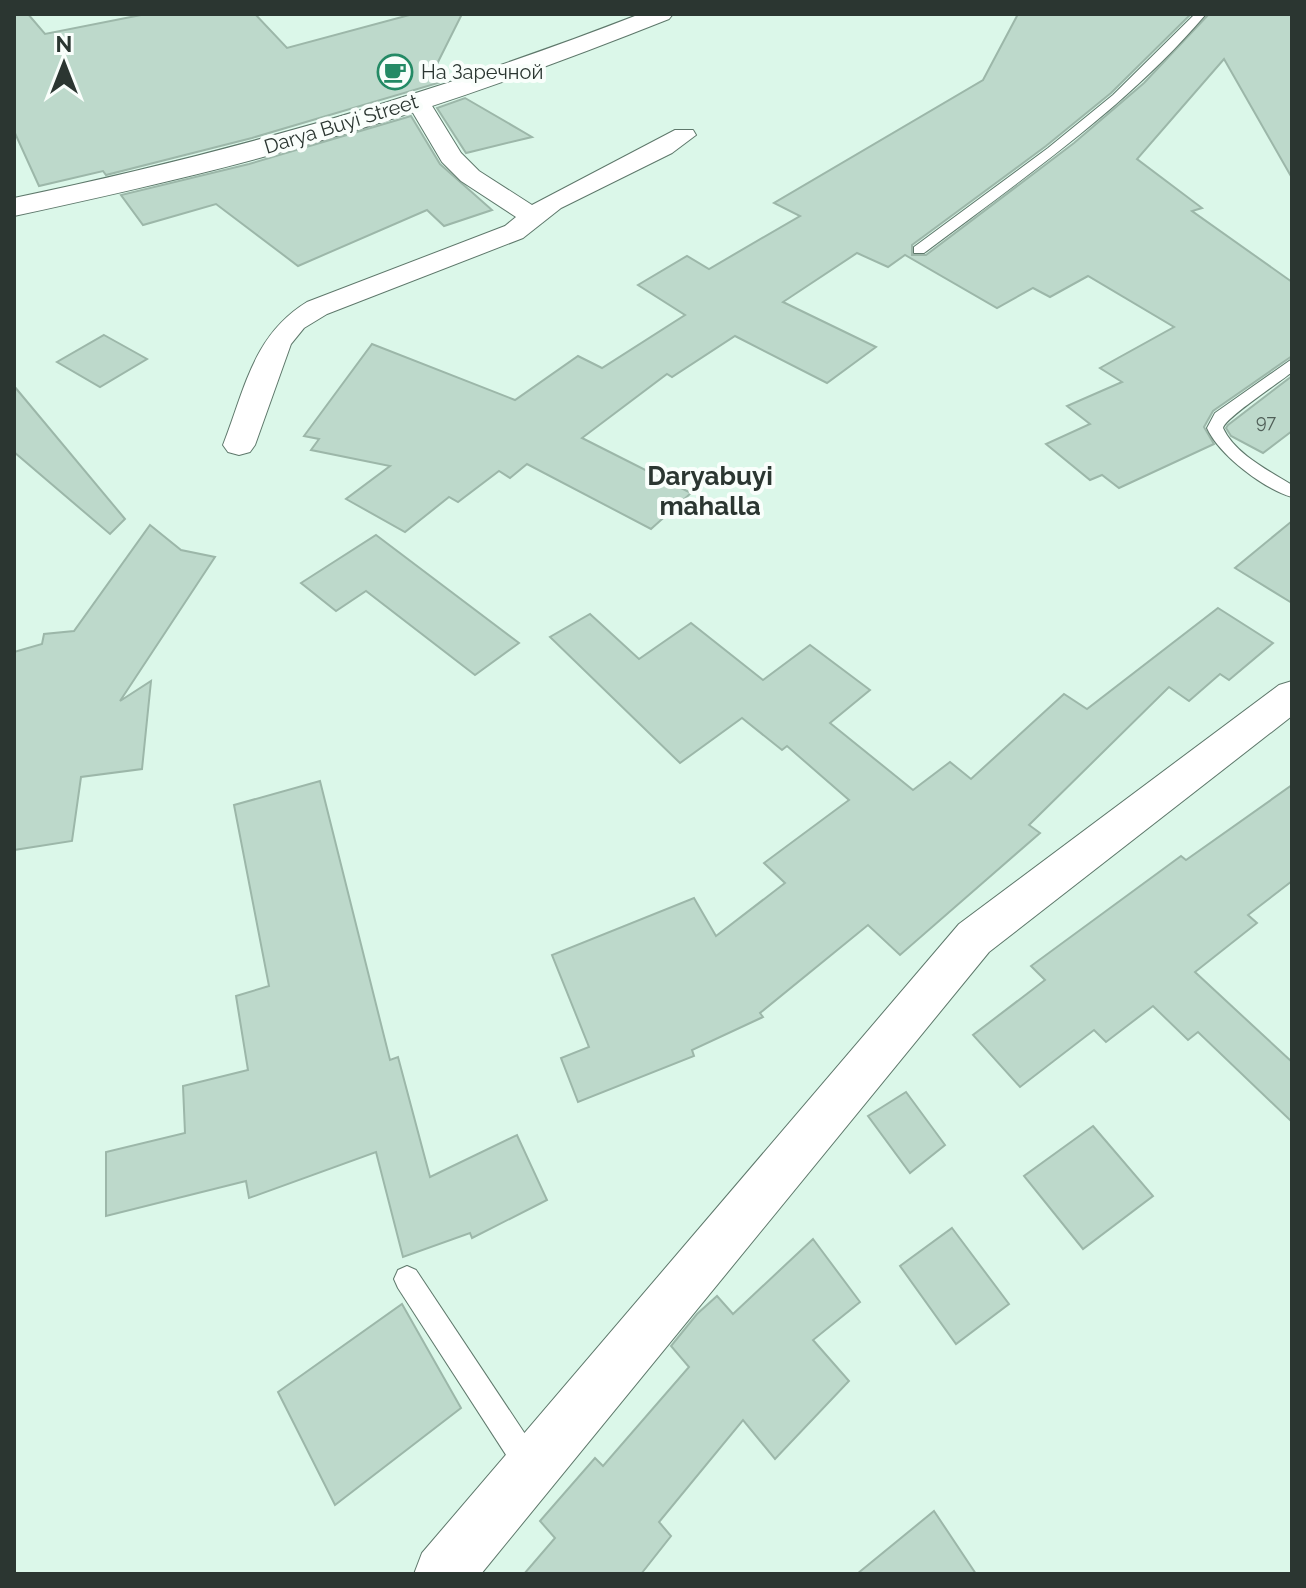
<svg xmlns="http://www.w3.org/2000/svg" width="1306" height="1588" viewBox="0 0 1306 1588" font-family="Raleway,sans-serif">
	<style>
		.building { fill: #bdd9cb; stroke: #9cb7a9; stroke-width: 2 }
		.lines { fill: none; stroke-linecap: round; stroke-linejoin: round }
		.service-casing { stroke: #5e786b; stroke-width: 2 }
		.minor-casing { stroke: #5e786b; stroke-width: 2 }
		.tertiary-casing { stroke: #5e786b; stroke-width: 2 }
		.service { fill: #fff; fill-rule: evenodd }
		.minor { fill: #fff; fill-rule: evenodd }
		.tertiary { fill: #fff; fill-rule: evenodd }
		.labels { text-anchor: middle; stroke-width: 8; stroke-linejoin: round; paint-order: stroke }
		.far-number-label { font-size: 18px; fill: #505f58 }
		.far-poi-label { font-size: 20px; fill: #2b3631; stroke: #f9fefb; text-anchor: start }
		.far-street-label { font-size: 20px; fill: #2b3631; stroke: #f9fefb }
		.neighbourhood-label { font-size: 26px; font-weight: bold; fill: #2b3631; stroke: #f9fefb }
	</style>
	<rect width="100%" height="100%" fill="#dbf7e9"/>
	<g class="building">
		<path d="M14 14H28L45 34 146 14H255L287 48 413 14H462L430 78 438 83 252 138 106 175 103 171 39 186 14 131Z"/>
		<path d="M1018 14H1191L1111 93 1046 146 912 245V255H926L1074 143 1144 83 1209 14H1292V178L1224 59 1137 159 1202 208 1192 211 1292 282V356L1213 411 1204 427 1214 444 1119 488 1102 475 1090 480 1046 444 1090 424 1067 406 1122 382 1100 368 1174 327 1088 276 1050 297 1033 288 997 308 905 255 888 267 857 253 783 302 876 347 827 383 735 336 672 377 667 374 582 438 691 493 651 529 527 464 510 478 499 471 458 502 449 497 405 532 346 499 390 466 311 450 319 439 304 436 372 344 515 400 578 356 602 368 685 315 638 285 687 256 709 269 800 216 774 203 983 80Z"/>
		<path d="M465 98 532 137 466 153 437 108Z"/>
		<path d="M411 116 440 164 492 210 444 226 427 210 298 266 216 204 143 225 121 195 249 164Z"/>
		<path d="M104 335 147 359 100 387 57 362Z"/>
		<path d="M1292 376V431L1263 453 1231 436 1226 428 1228 425Z"/>
		<path d="M14 386 125 519 110 534 14 452Z"/>
		<path d="M1292 521V603L1235 568Z"/>
		<path d="M150 525 181 550 215 557 120 701 151 681 142 769 81 777 72 841 14 850V652L42 644 44 634 74 631Z"/>
		<path d="M376 535 519 643 475 675 366 591 336 611 301 583Z"/>
		<path d="M1218 608 1273 643 1229 680 1220 674 1189 701 1169 687 1029 825 1040 833 900 955 868 925 760 1013 763 1017 692 1050 694 1056 578 1102 561 1058 589 1047 552 955 694 898 716 936 785 883 764 863 849 800 787 746 782 750 742 718 680 763 550 637 590 614 639 659 691 623 763 680 810 645 870 690 830 723 913 790 950 762 971 779 1064 694 1087 709Z"/>
		<path d="M320 781 390 1060 398 1057 430 1177 517 1135 547 1200 472 1238 470 1233 403 1257 376 1152 249 1198 246 1181 106 1216V1152L185 1133 183 1086 248 1070 236 996 269 986 234 805Z"/>
		<path d="M1292 785V881L1248 915 1257 923 1195 972 1292 1062V1122L1198 1032 1188 1040 1153 1006 1106 1042 1094 1030 1020 1087 973 1035 1045 980 1031 966 1181 856 1186 860Z"/>
		<path d="M906 1092 945 1145 910 1173 868 1116Z"/>
		<path d="M1093 1126 1153 1196 1083 1249 1024 1176Z"/>
		<path d="M952 1228 1009 1304 956 1344 900 1266Z"/>
		<path d="M813 1239 860 1302 813 1340 849 1381 775 1459 743 1420 659 1522 671 1536 641 1574H524L555 1538 540 1521 595 1458 603 1466 689 1367 671 1346 697 1314 717 1296 733 1314Z"/>
		<path d="M402 1304 461 1408 335 1505 278 1392Z"/>
		<path d="M934 1511 976 1574H857Z"/>
	</g>
	<g class="lines">
		<g class="service-casing">
			<g id="service">
				<path d="M1195 14H1206C1126 108 1022 179 924 253H914V247L1048 148 1113 95Z"/>
				<path d="M1292 359V372C1279 383 1225 418 1223 428 1235 454 1268 470 1292 485V497C1264 489 1219 455 1207 428L1215 413Z"/>
				<path d="M407 1266 416 1270 539 1455 543 1465 539 1475 529 1479 519 1475 398 1288 394 1279 398 1270Z"/>
			</g>
		</g>
		<g class="minor-casing">
			<g id="minor">
				<path d="M418 94 426 96 461 153 479 171 532 205 675 130H693L696 135 672 153 561 208 523 238 327 314 304 328 291 344 255 445 250 452 239 455 228 452 223 445C245 389 253 335 307 302L505 226 516 217 461 181 442 162 406 101 410 96Z"/>
				<path d="M1292 681V716L989 952 481 1574H414L422 1553 959 924 1279 685Z"/>
			</g>
		</g>
		<g class="tertiary-casing">
			<path id="tertiary" d="M640 14H673L669 19C556 64 443 105 326 139 223 170 119 193 14 216V198C230 153 434 94 640 14Z"/>
		</g>
		<use href="#service" class="service"/>
		<use href="#minor" class="minor"/>
		<use href="#tertiary" class="tertiary"/>
	</g>
	<defs>
		<g id="cafe-ring" transform="scale(1.8)"><circle r="9.5" fill="#f9fefb" stroke="#248a65" stroke-width="1.5"/><path d="M-5.5-4.5H6V0H3Q3 3.5 0 3.5H-2.5Q-5.5 3.5-5.5 0ZM3-3.2v2h1.7v-2ZM-6 4.5H4V6H-6Z" fill="#248a65"/></g>
	</defs>
	<g fill-rule="evenodd">
		<use href="#cafe-ring" x="395" y="72"/>
	</g>
	<g class="labels">
		<g class="far-number-label">
			<text x="1266" y="428">97</text>
		</g>
		<g class="far-poi-label">
			<text x="421" y="79">На Заречной</text>
		</g>
		<g class="far-street-label">
			<text transform="translate(341 124) rotate(-17)" y="7">Darya Buyi Street</text>
		</g>
		<g class="neighbourhood-label">
			<text x="710" y="485">Daryabuyi<tspan x="710" dy="30">mahalla</tspan></text>
		</g>
	</g>
	<rect width="1306" height="1588" fill="none" stroke="#2b3631" stroke-width="32"/>
	<g transform="translate(64 64)" stroke="#f9fefb" stroke-width="6" paint-order="stroke">
	<path d="M0-6L14 30L0 20L-14 30Z" fill="#2b3631"/>
	<text y="-12" font-size="22" font-weight="bold" text-anchor="middle" fill="#2b3631">N</text>
	</g>
</svg>
